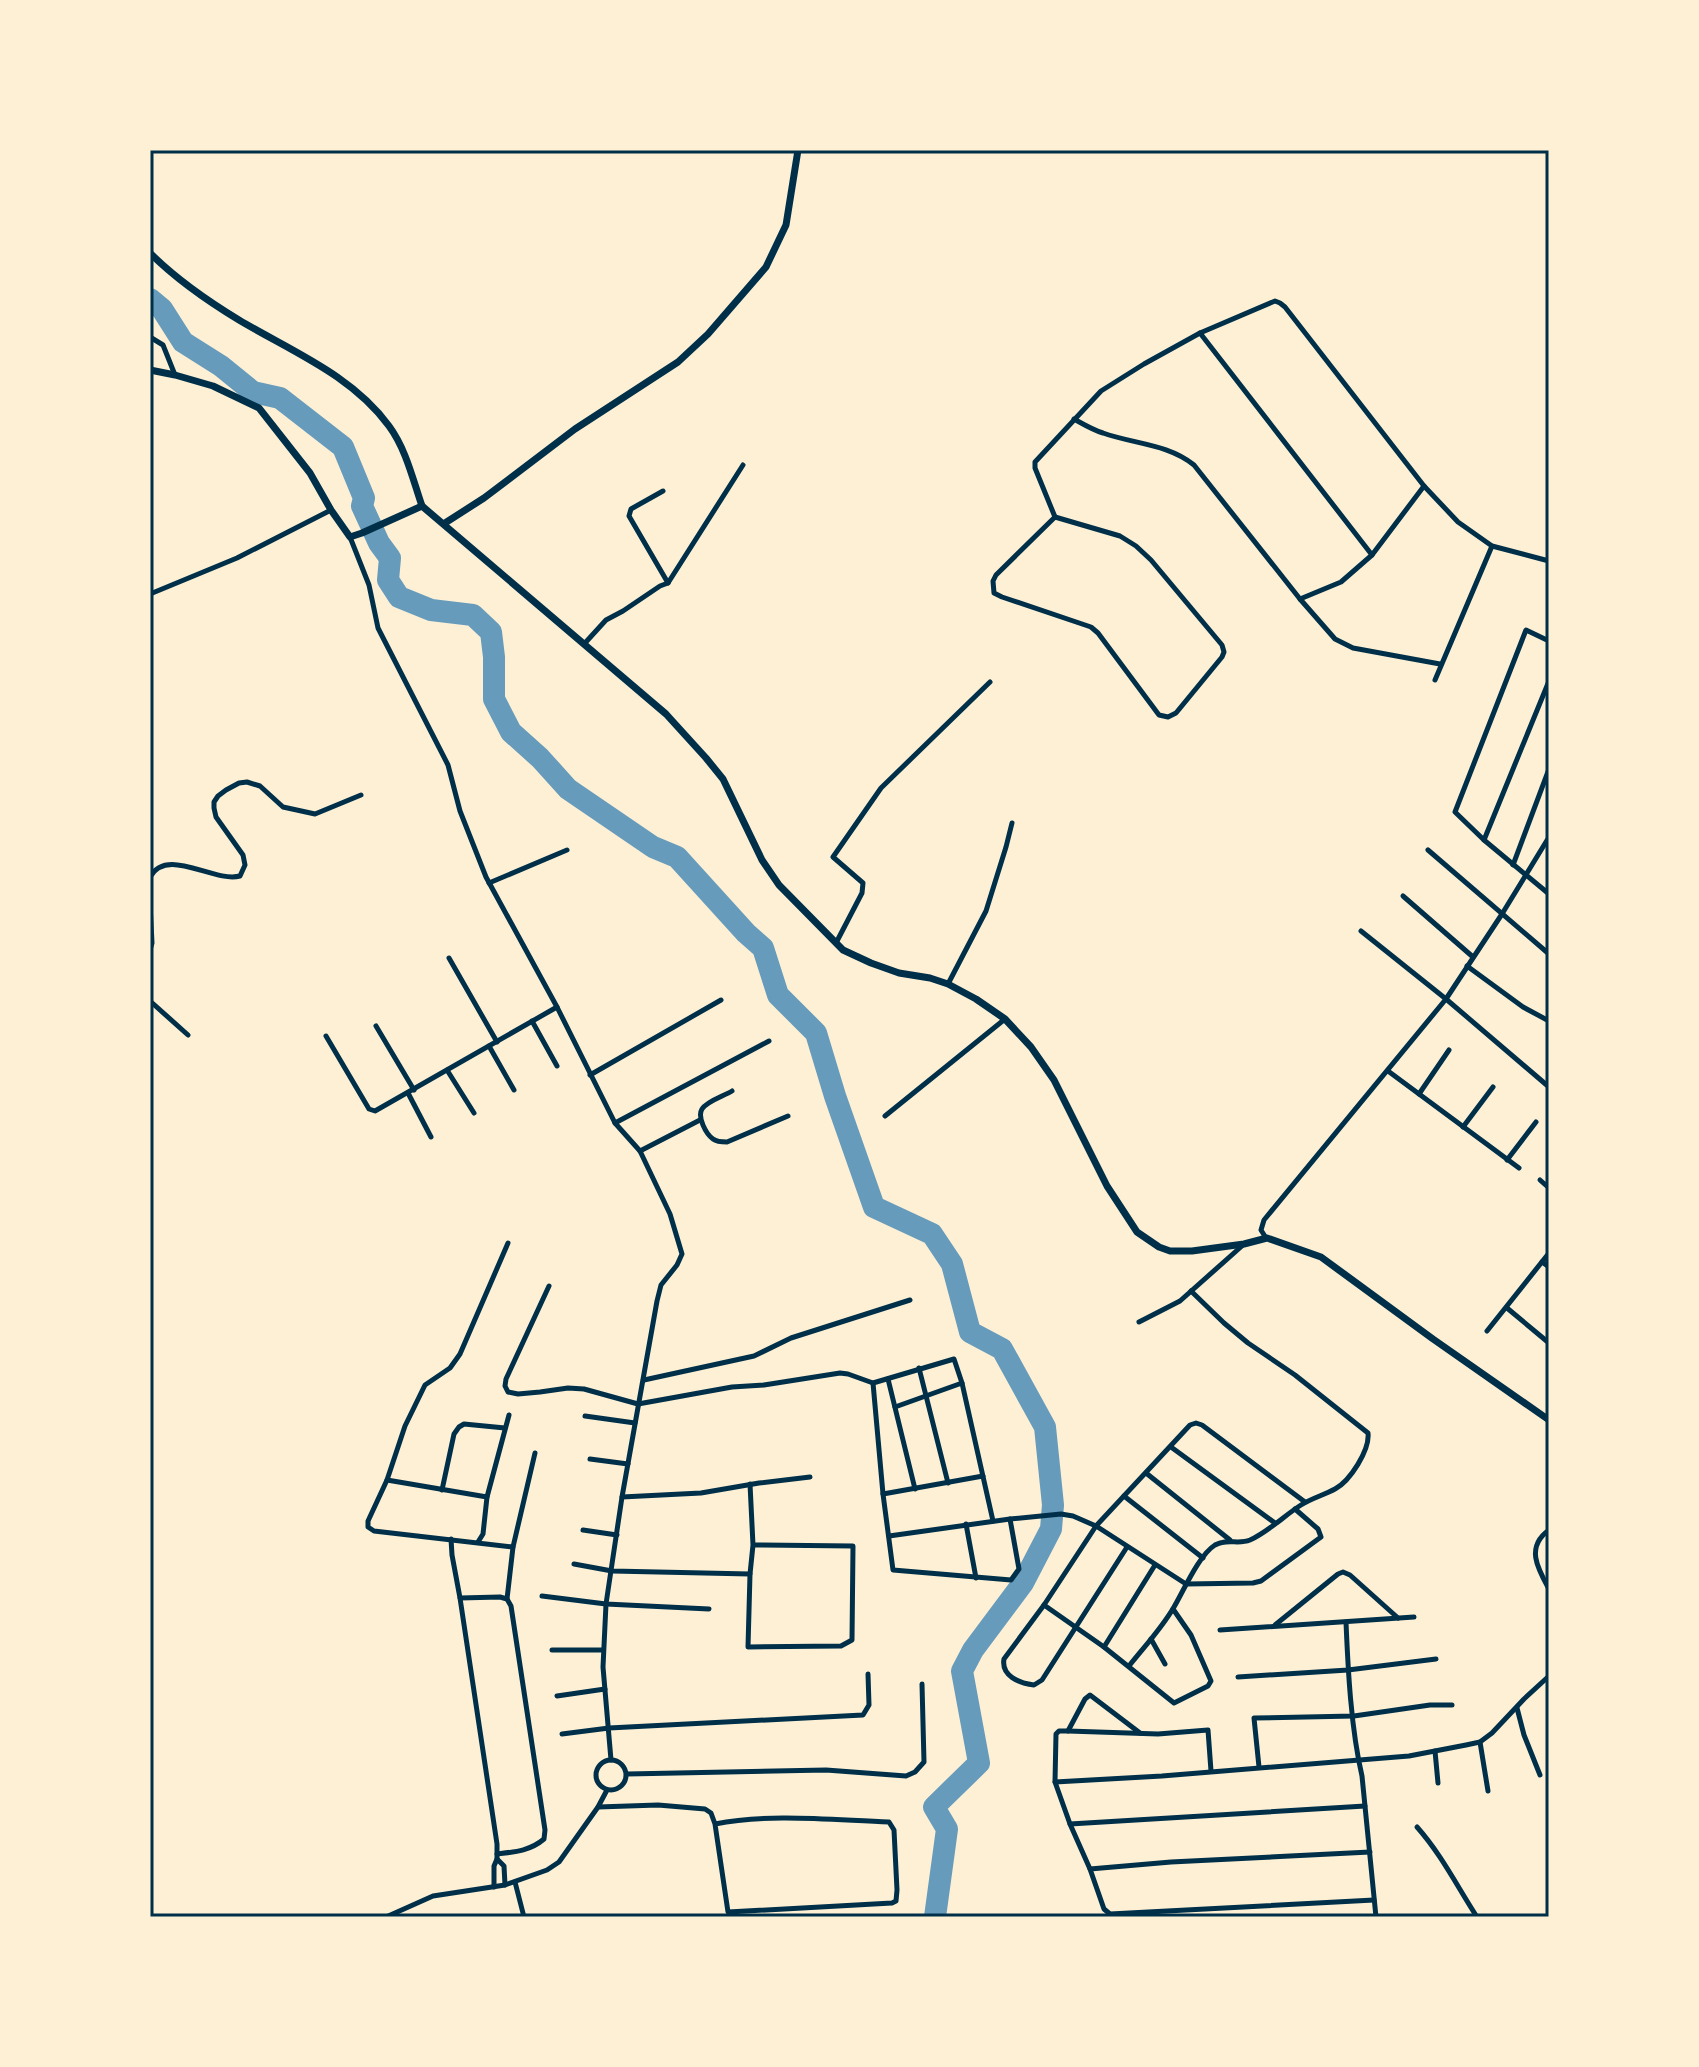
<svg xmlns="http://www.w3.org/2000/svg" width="1699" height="2067" viewBox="0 0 1699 2067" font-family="'Libre Baskerville',serif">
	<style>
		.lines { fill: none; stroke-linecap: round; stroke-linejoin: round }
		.river { stroke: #669bbc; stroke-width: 22 }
		.minor { stroke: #003049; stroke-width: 5 }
		.tertiary { stroke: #003049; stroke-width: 7 }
		.neatline { fill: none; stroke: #003049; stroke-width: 3 }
	</style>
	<rect width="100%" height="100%" fill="#fdf0d5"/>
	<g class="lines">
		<path class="river" d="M150 299 162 309 183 342 221 366 253 392 280 398 343 447 364 498 362 506 379 543 390 558 388 580 399 597 431 610 473 615 491 632 494 657V699L511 732 540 758 568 789 653 847 677 857 746 933 763 948 778 995 816 1033 835 1096 874 1207 932 1234 952 1264 970 1332 1002 1349 1045 1427 1053 1505 1051 1529 1023 1583 973 1650 962 1671 979 1763 934 1807 947 1829 935 1917"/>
		<g class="minor">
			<path d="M1200 333 1372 555"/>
			<path d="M150 337 163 345 175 375"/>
			<path d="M1074 419C1083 424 1093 430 1103 433 1134 444 1168 444 1194 465L1300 599 1335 639 1353 648 1440 664"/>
			<path d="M663 491 631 509 629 516 668 583"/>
			<path d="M1055 517 1035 468V462L1101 391 1144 364 1200 333 1275 301 1280 303 1285 307 1424 486 1458 522 1492 546 1549 561"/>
			<path d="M1055 517 1120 536 1136 546 1151 560 1222 645 1224 652 1222 657 1176 713 1168 717 1159 715 1098 633 1091 627 1002 597 994 593 993 581 996 575Z"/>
			<path d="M350 537 369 585 378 628 448 765 460 811 486 877 557 1007 615 1123 640 1151 670 1214 682 1254 677 1265 661 1285 657 1301 622 1497 606 1604 603 1667 611 1760"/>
			<path d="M150 594 237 558 331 510"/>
			<path d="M1300 599 1341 582 1372 555 1424 486"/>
			<path d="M1549 641 1526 630 1455 812 1484 840 1549 894"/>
			<path d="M585 643 606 620 623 611 660 586 668 583 743 465"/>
			<path d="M1435 680 1492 546"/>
			<path d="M1484 840 1549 681"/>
			<path d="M1428 850 1549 954"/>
			<path d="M1513 865 1549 769"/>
			<path d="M150 877C167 846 213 883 240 876L245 865 243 855 216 817 214 808V802L218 796 226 790 239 783 247 782 260 786 283 807 315 814 361 795"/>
			<path d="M489 883 567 850"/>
			<path d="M1403 896 1473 957"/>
			<path d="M150 903 152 943 150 950"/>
			<path d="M1361 931 1446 999 1549 1087"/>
			<path d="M836 943 862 893 863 883 833 857 881 788 990 682"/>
			<path d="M449 958 497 1042"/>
			<path d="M1467 966 1523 1007 1549 1021"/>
			<path d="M948 984 986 911 1006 847 1012 823"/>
			<path d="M150 1001 188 1035"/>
			<path d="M532 1021 557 1066"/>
			<path d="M376 1026 414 1090"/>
			<path d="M326 1036 369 1109 375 1111 557 1007"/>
			<path d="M489 1046 514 1090"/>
			<path d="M447 1070 474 1113"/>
			<path d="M1388 1071 1519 1168"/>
			<path d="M590 1075 721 1000"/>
			<path d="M732 1091C724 1096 707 1101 702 1109 697 1117 706 1134 713 1139 717 1142 722 1142 727 1142L788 1116"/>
			<path d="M408 1093 431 1137"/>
			<path d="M1419 1094 1449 1050"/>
			<path d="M885 1116 1005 1019"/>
			<path d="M615 1123 769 1041"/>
			<path d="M1463 1127 1493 1087"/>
			<path d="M640 1151 700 1120"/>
			<path d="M1507 1160 1536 1122"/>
			<path d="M1540 1180 1549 1188"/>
			<path d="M1266 1238 1261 1230 1264 1220 1446 999 1502 914 1549 837"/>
			<path d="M508 1243 460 1354 450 1368 425 1385 405 1426 387 1480 368 1521V1527L374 1531 513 1547"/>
			<path d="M1542 1262 1549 1267"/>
			<path d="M549 1286 506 1379 505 1386 508 1392 518 1394 540 1392 568 1388 584 1389 638 1404 732 1387 764 1385 840 1373 848 1374 873 1383 954 1359 962 1383 993 1521"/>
			<path d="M1507 1308 1549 1343"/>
			<path d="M1139 1322 1180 1301 1243 1245"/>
			<path d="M1487 1331 1549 1253"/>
			<path d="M919 1368 948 1483"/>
			<path d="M888 1379 915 1489"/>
			<path d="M644 1380 754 1356 791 1338 910 1300"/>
			<path d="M873 1383 883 1494 893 1570 1011 1580 1019 1569 1010 1519"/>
			<path d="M895 1407 962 1383"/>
			<path d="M585 1416 635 1423"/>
			<path d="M1171 1447 1275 1523"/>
			<path d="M590 1459 628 1464"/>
			<path d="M1146 1473 1230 1540"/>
			<path d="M387 1480 487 1497"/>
			<path d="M750 1484 753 1545 750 1574 748 1647 841 1646 852 1640 853 1546 753 1545"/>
			<path d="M442 1490 454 1434 459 1427 464 1424 505 1428"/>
			<path d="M883 1494 983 1476"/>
			<path d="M1124 1496 1203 1558"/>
			<path d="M622 1497 701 1493 759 1483 810 1477"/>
			<path d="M966 1524 976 1578"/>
			<path d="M583 1530 617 1535"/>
			<path d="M1549 1530C1525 1547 1538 1569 1549 1589"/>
			<path d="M889 1536 1010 1519 1061 1514 1073 1516 1096 1526 1186 1584 1253 1583 1261 1581 1321 1537 1318 1529 1295 1509"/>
			<path d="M451 1539 452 1555 460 1598 497 1844V1859L494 1866V1887"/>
			<path d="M478 1542 483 1534 487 1497 509 1415"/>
			<path d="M1127 1547 1042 1680 1034 1685C1019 1683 1001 1676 1004 1659L1044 1605 1096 1526 1190 1425 1196 1423 1202 1425 1305 1502"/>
			<path d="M574 1564 612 1571 750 1574"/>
			<path d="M542 1596 606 1604 709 1609"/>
			<path d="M460 1598 500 1597 507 1599 511 1606 545 1830 544 1839C530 1851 514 1852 497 1854"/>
			<path d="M507 1599 513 1547 535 1453"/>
			<path d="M1044 1605 1104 1647 1174 1703 1208 1686 1211 1681 1191 1635 1173 1609"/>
			<path d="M1346 1622C1348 1670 1351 1729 1362 1776L1376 1917"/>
			<path d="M1275 1625 1338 1574 1343 1572 1350 1575 1398 1618"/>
			<path d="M1220 1630 1414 1617"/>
			<path d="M1151 1639 1165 1664"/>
			<path d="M1104 1647 1155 1565"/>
			<path d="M552 1650H603"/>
			<path d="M1129 1666C1144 1647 1162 1628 1174 1607 1184 1590 1199 1555 1215 1545 1227 1538 1238 1545 1250 1540 1268 1532 1285 1515 1301 1505 1312 1498 1324 1495 1335 1489 1350 1481 1370 1450 1368 1433L1295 1375 1248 1343 1224 1323 1191 1291"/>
			<path d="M1238 1677 1348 1670 1436 1659"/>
			<path d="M557 1696 605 1689"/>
			<path d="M1517 1708 1524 1735 1540 1775"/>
			<path d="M1068 1731 1085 1699 1090 1695 1140 1733"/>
			<path d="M562 1734 609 1728 863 1715 869 1705 868 1674"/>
			<path d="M1480 1742 1488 1791"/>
			<path d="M1435 1751 1438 1783"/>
			<circle cx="611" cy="1775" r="15"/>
			<path d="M1259 1767 1254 1718 1354 1716 1430 1705H1452"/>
			<path d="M1211 1771 1208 1730 1158 1734 1068 1731H1059L1056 1734 1055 1782 1070 1824 1090 1869 1104 1909 1110 1914 1374 1900"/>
			<path d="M627 1774 826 1770 906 1776 915 1772 924 1762 922 1684"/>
			<path d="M1055 1782 1162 1776 1409 1756 1466 1745 1480 1742 1492 1733 1524 1699 1549 1676"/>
			<path d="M598 1807 658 1805 705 1809 711 1813 715 1824 728 1912 892 1903 896 1901 897 1890 894 1830 889 1822C832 1820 771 1813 715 1824"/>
			<path d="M1070 1824 1365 1806"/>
			<path d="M1417 1827C1441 1854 1457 1886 1477 1917"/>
			<path d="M497 1859 504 1866 505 1885"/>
			<path d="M1090 1869 1171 1862 1370 1852"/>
			<path d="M515 1882 524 1917"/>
			<path d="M386 1917 433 1896 505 1885 547 1870 559 1862 598 1807 607 1790"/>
		</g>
		<g class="tertiary">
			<path d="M150 253C177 280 206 300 239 320 291 351 352 375 389 426 406 449 413 480 422 506L666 714 706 758 723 779 762 860 779 885 843 950 871 963 899 973 930 978 948 984 976 999 1005 1019 1031 1047 1054 1080 1107 1186 1137 1232 1159 1247 1170 1251H1192L1244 1244 1267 1238 1321 1257 1433 1339 1549 1420"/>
			<path d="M150 370 175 375 213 386 259 408 310 473 331 510 350 537 362 533 422 506"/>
			<path d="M445 523 484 498 575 429 678 362 708 334 766 267 786 225 798 150"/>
		</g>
	</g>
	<rect width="1699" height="2067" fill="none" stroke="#fdf0d5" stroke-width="304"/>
	<rect x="152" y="152" width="1395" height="1763" class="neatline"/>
</svg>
